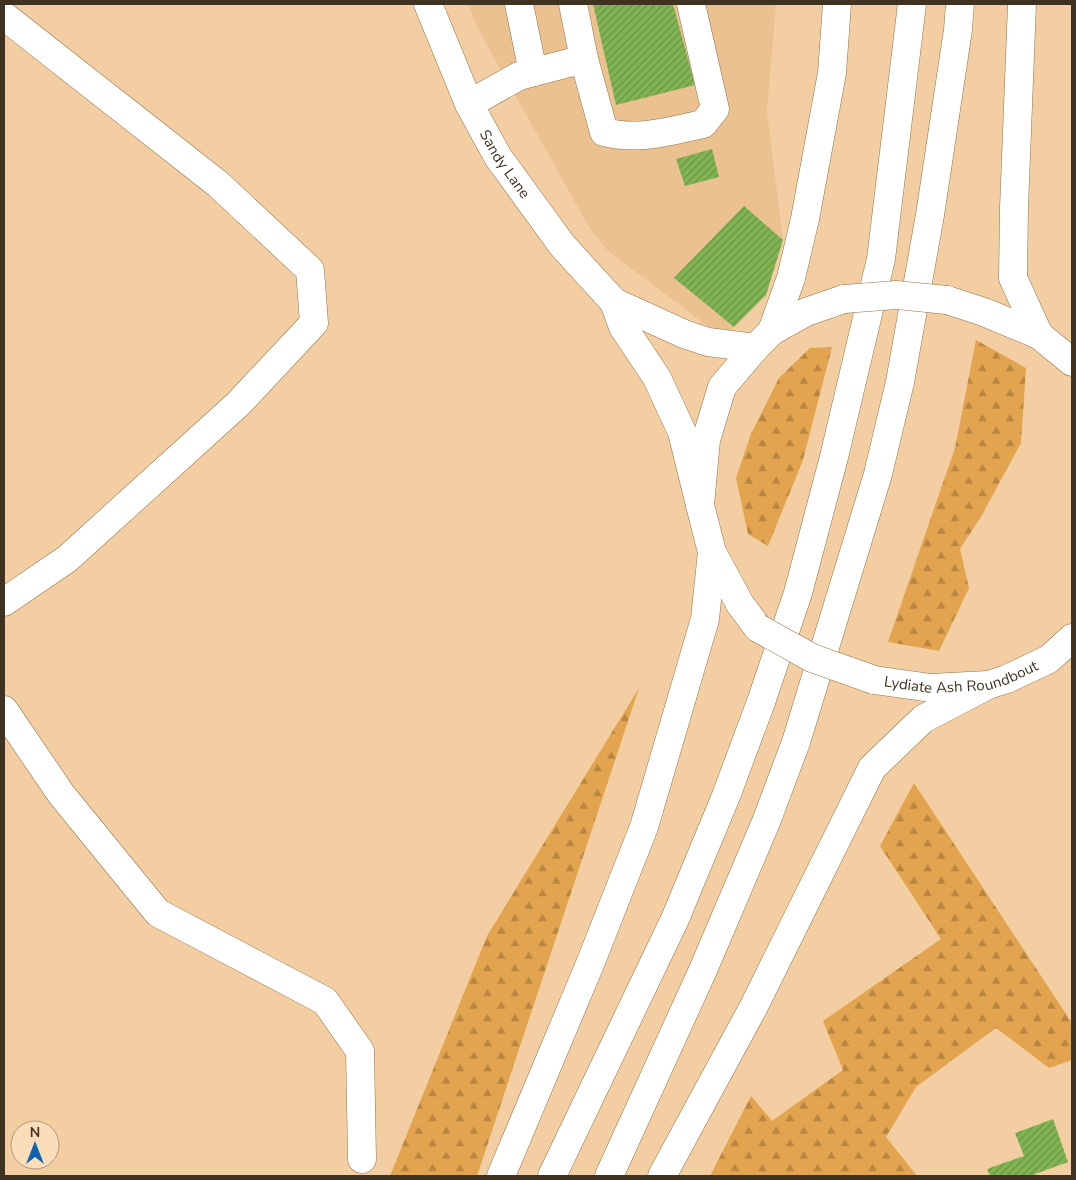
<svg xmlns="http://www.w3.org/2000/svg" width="1076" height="1180" viewBox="0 0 1076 1180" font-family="'Nunito Sans',sans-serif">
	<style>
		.built { fill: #ebc28f }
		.forest { fill: url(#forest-firs) }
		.building { fill: url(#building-hatch) }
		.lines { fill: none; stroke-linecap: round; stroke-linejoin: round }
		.minor-casing { stroke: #937248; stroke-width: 29 }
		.highway-casing { stroke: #937248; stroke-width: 29 }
		.minor { stroke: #fff; stroke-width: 28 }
		.highway { stroke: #fff; stroke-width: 28 }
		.highway-bridge-casing { stroke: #937248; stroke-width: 29; stroke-linecap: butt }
		.highway-bridge { stroke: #fff; stroke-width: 28 }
		.labels { text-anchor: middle; stroke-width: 4; stroke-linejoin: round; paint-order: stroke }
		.street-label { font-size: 15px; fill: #403220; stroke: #faddb9 }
	</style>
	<defs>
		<pattern id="forest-firs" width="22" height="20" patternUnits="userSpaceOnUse" patternTransform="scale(1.25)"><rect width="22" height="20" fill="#e3a44f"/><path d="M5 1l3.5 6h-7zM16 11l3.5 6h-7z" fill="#b98641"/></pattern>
		<pattern id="building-hatch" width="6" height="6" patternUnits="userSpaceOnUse" patternTransform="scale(1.25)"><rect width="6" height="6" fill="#81b553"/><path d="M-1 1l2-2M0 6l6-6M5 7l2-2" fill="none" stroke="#6b9444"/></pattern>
	</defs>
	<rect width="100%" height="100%" fill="#f3cea2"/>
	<path class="built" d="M468 4H776L767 111 783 240 766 295 723 338 608 251 589 227 476 25Z"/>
	<g class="forest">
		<path d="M976 340 1026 368 1021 443 982 515 960 549 969 588 939 651 888 642 955 448Z"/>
		<path d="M832 347 803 460 768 546 748 534 736 478 751 434 779 378 810 348Z"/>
		<path d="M639 688 477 1176H390L487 936Z"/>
		<path d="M914 783 1072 1023V1060L1049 1068 996 1028 916 1087 886 1137 917 1176H710L751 1096 772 1121 843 1070 823 1021 941 939 880 846Z"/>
	</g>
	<g class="building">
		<path d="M593 4H673L695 85 616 105Z"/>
		<path d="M712 149 719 177 685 186 676 159Z"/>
		<path d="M744 206 783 240 766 295 734 327 674 278Z"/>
		<path d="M1053 1119 1068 1162 1035 1174 1036 1176H990L987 1169 1024 1156 1015 1133Z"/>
	</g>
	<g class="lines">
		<g class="minor-casing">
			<g id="minor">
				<path d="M519 4 533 72"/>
				<path d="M573 4 584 59 604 132C638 141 670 131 703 124L715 109 691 4"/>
				<path d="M4 16 218 184 310 270 314 323 238 404 67 559 4 602"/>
				<path d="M469 104 519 76 584 59"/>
				<path d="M4 710 61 794 158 913 325 1001 360 1051 362 1159"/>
			</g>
		</g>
		<g class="highway-casing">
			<g id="highway">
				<path id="s1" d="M428 4 469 104 498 157 562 245 614 302 623 327 657 378 682 432 700 505"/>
				<path d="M1022 4 1014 208 1013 278 1039 335"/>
				<path d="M947 300 984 312 1039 335 1072 362"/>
				<path d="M614 302 684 334 708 342 755 348"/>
				<path d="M772 331 791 278 805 219 832 73 837 4"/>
				<path d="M758 628 740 604 712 552 700 505 706 440 722 387 755 348 772 331 806 312 844 299"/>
				<path id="s2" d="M874 680 931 688 988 685 1007 679 1049 659 1072 638"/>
				<path d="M501 1176 590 964 644 827 705 619 712 552"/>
				<path d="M552 1176 675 919 726 796 761 702 798 593 834 457 881 259 912 4"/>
				<path d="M609 1176 703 970 766 822 796 742 878 474 900 382 930 215 958 30 960 4"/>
				<path d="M662 1176 753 1008 872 768 923 719 988 685"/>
			</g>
		</g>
		<use href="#minor" class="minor"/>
		<use href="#highway" class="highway"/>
		<g class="highway-bridge-casing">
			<g id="highway-bridge">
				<path d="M844 299 896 295 947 300"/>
				<path d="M758 628 812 658 874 680"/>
			</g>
		</g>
		<use href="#highway-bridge" class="highway-bridge"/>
	</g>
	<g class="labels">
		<g class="street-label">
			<text dy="5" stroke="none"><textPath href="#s1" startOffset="178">Sandy Lane</textPath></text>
			<text dy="5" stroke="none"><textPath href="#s2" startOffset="89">Lydiate Ash Roundbout</textPath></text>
		</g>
	</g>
	<rect width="1076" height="1180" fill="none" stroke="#403220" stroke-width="10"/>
	<g transform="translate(35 1145)"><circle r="24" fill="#faddb9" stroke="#b0997c"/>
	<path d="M0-4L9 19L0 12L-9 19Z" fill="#0f64b2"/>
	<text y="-8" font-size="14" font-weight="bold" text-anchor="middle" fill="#403220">N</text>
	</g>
</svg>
